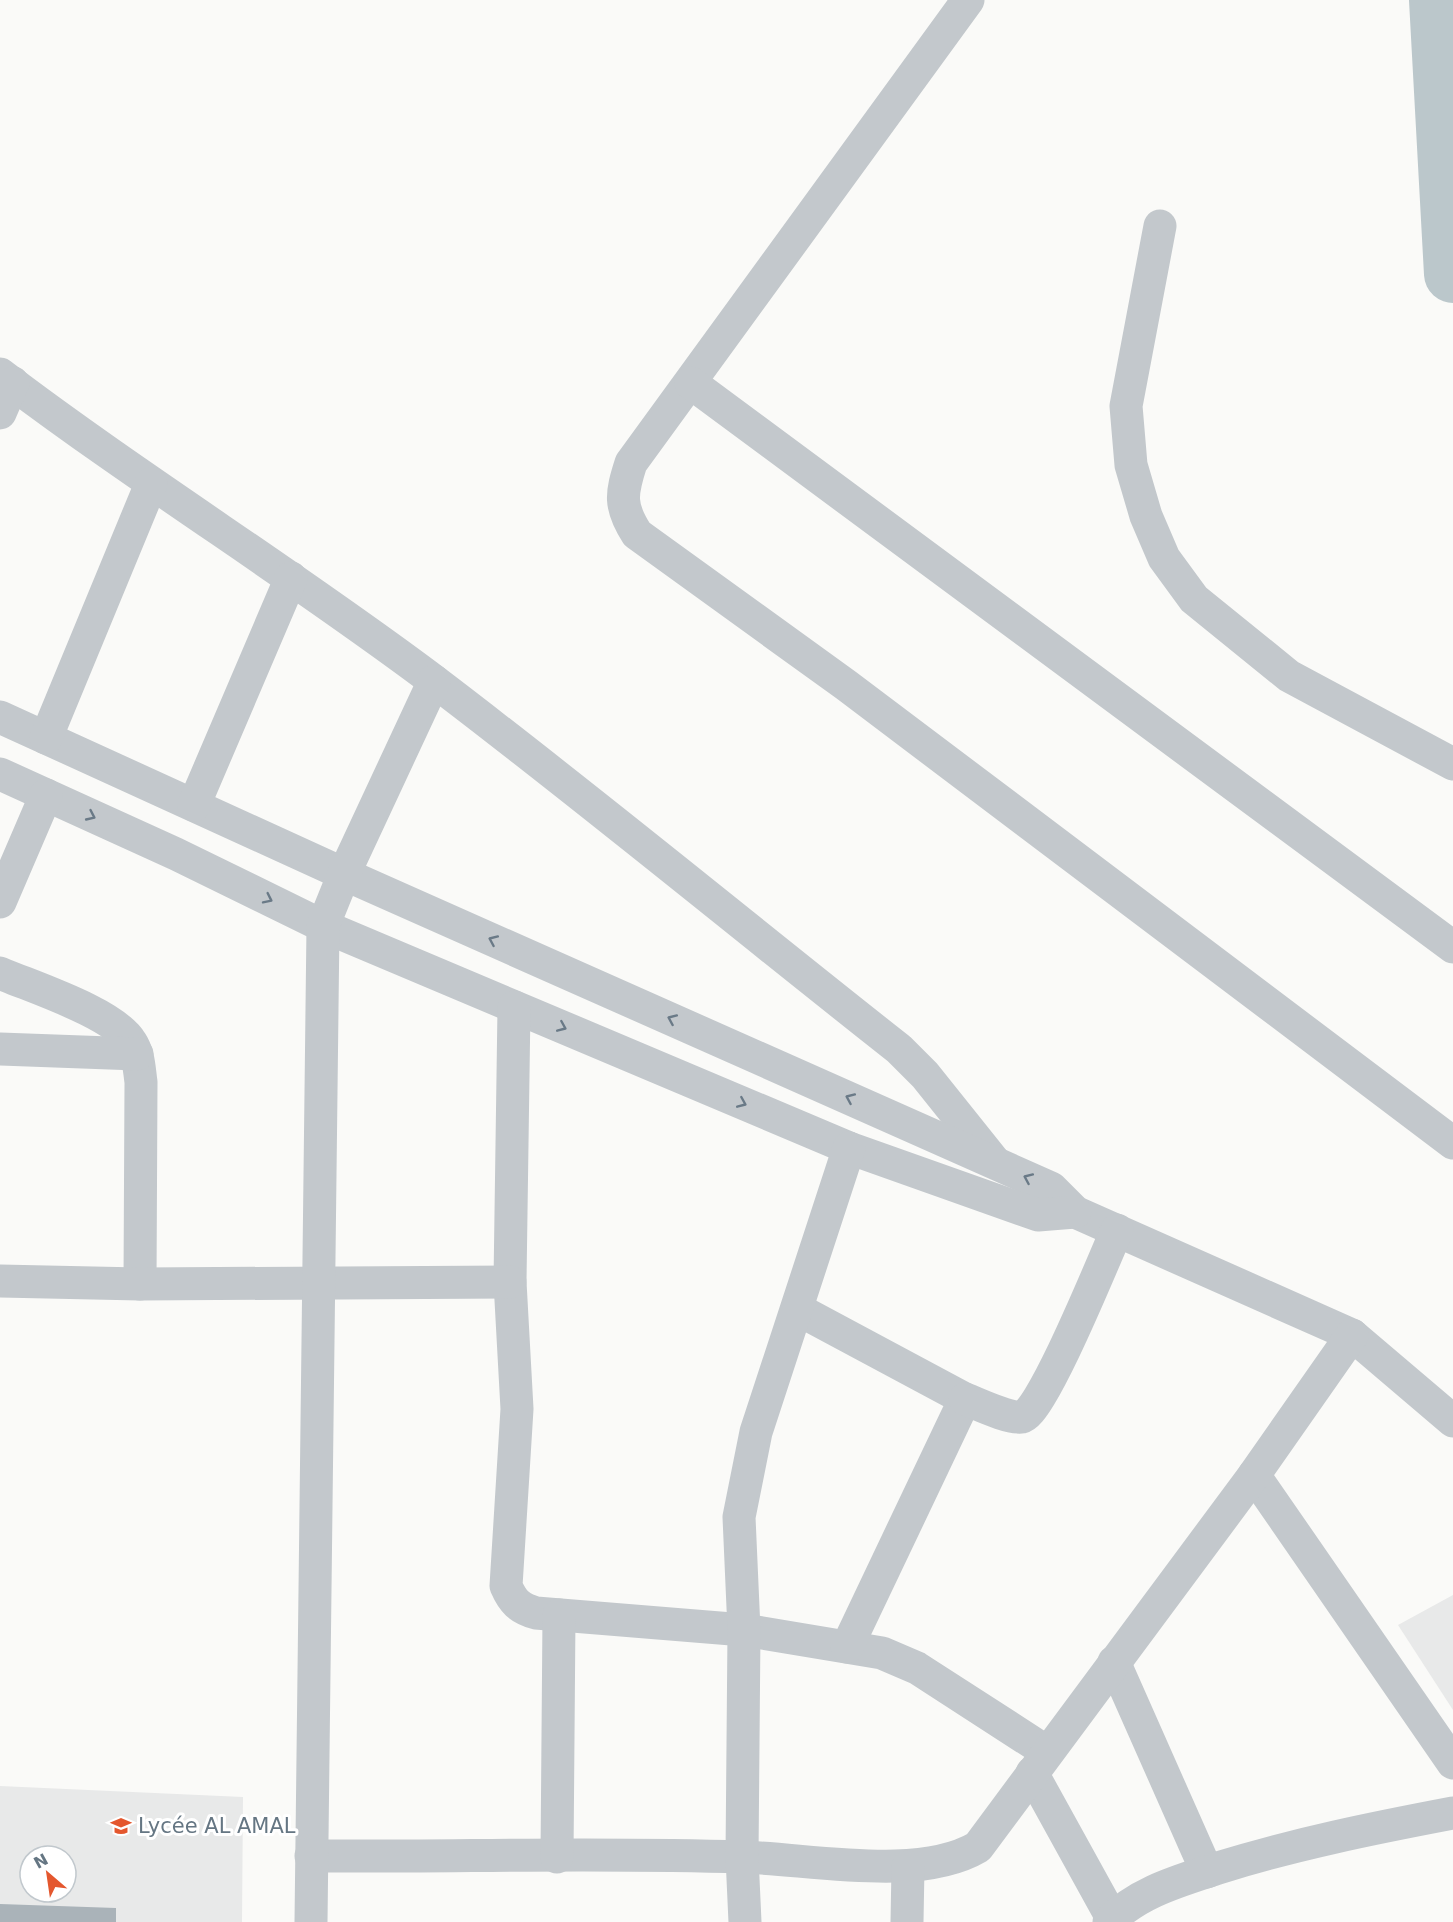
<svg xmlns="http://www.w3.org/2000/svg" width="1453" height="1922" viewBox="0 0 1453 1922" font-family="'DejaVu Sans',sans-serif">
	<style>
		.built { fill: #e8e9e9; fill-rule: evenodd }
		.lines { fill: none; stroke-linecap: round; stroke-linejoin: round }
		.river { stroke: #bbc7cb; stroke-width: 58 }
		.building { fill: #aab3b9 }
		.minor { stroke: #c3c8cc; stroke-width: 33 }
		.oneway { stroke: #6a7a87 }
		.labels { text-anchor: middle; stroke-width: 6; stroke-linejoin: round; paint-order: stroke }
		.poi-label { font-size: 21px; fill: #657683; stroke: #fff; text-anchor: start }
	</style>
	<rect width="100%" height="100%" fill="#fafaf8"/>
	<g class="built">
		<path d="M1453 1595V1710L1398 1625Z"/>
		<path d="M0 1786 243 1797 242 1922H0ZM30 1856H66V1892H30Z"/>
	</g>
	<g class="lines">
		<path class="river" d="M1438 0 1453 274"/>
	</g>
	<path class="building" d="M0 1904 116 1908V1922H0Z"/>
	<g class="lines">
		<g class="minor">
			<path d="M968 0 631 463C621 494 619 506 637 534L846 685 1453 1143"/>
			<path d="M1160 226 1126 406 1131 465 1146 516 1164 558 1194 599 1289 676 1453 764"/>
			<path d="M0 374C141 481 292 574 434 681 591 800 744 927 899 1049L925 1075 993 1160"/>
			<path d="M691 383 1453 947"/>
			<path d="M0 413 13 383"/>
			<path d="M0 717 344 874 1051 1188 1075 1212 1352 1335 1453 1421"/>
			<path d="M46 738 151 484"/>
			<path d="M0 774 176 854 323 926 849 1148 1038 1215 1075 1212"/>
			<path d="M194 805 291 578"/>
			<path d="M0 902 46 795"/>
			<path d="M0 973C32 987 114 1013 131 1042 139 1054 139 1068 141 1082L140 1284"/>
			<path d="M514 1007 510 1282 517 1409 506 1586C513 1602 519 1608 536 1613L744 1630 882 1653 917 1668 1047 1752"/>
			<path d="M0 1049 137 1054"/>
			<path d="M0 1281 140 1284 510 1282"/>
			<path d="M797 1309 965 1399 847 1647"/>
			<path d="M965 1399C978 1404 1009 1419 1022 1417 1042 1413 1105 1257 1117 1230"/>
			<path d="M1254 1475 1453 1763"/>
			<path d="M1114 1662 1207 1872"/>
			<path d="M1032 1773 1112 1918"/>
			<path d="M311 1856C454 1857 599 1852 742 1857 811 1859 919 1882 978 1847L1254 1475 1352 1335"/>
			<path d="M557 1857 559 1615"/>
			<path d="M311 1922 323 926 344 874 434 681"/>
			<path d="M745 1922 742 1857 744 1630 739 1517 756 1432 849 1148"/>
			<path d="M907 1922 908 1867"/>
			<path d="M1109 1922C1138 1892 1179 1881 1218 1868 1295 1844 1374 1828 1453 1813"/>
		</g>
	</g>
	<defs><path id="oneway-chevron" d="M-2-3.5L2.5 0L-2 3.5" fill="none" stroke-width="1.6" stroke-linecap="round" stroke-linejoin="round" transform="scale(1.5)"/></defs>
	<g class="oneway">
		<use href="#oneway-chevron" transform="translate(91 816) rotate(25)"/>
		<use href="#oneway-chevron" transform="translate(268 899) rotate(26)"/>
		<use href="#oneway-chevron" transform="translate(493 940) rotate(-156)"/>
		<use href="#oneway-chevron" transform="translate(672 1019) rotate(-156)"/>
		<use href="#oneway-chevron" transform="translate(562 1027) rotate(23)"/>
		<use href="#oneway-chevron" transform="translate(850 1098) rotate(-156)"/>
		<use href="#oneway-chevron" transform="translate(742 1103) rotate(23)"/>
		<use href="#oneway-chevron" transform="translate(1028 1178) rotate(-156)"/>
	</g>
	<defs>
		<g id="school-bare" transform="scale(1.62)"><path d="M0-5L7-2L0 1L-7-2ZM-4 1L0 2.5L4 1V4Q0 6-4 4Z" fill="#e4572e" stroke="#fff" stroke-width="2.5" paint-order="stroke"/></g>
	</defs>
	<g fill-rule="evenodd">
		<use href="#school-bare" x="121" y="1826"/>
	</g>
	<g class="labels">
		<g class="poi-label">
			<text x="138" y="1833">Lycée AL AMAL</text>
		</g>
	</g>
	<g transform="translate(48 1874) rotate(331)"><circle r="28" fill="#ffffff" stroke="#c1c8cd" stroke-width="1.5"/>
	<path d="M0-4.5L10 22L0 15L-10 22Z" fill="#e4572e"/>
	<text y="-9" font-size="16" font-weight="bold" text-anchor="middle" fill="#657683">N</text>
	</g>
</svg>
